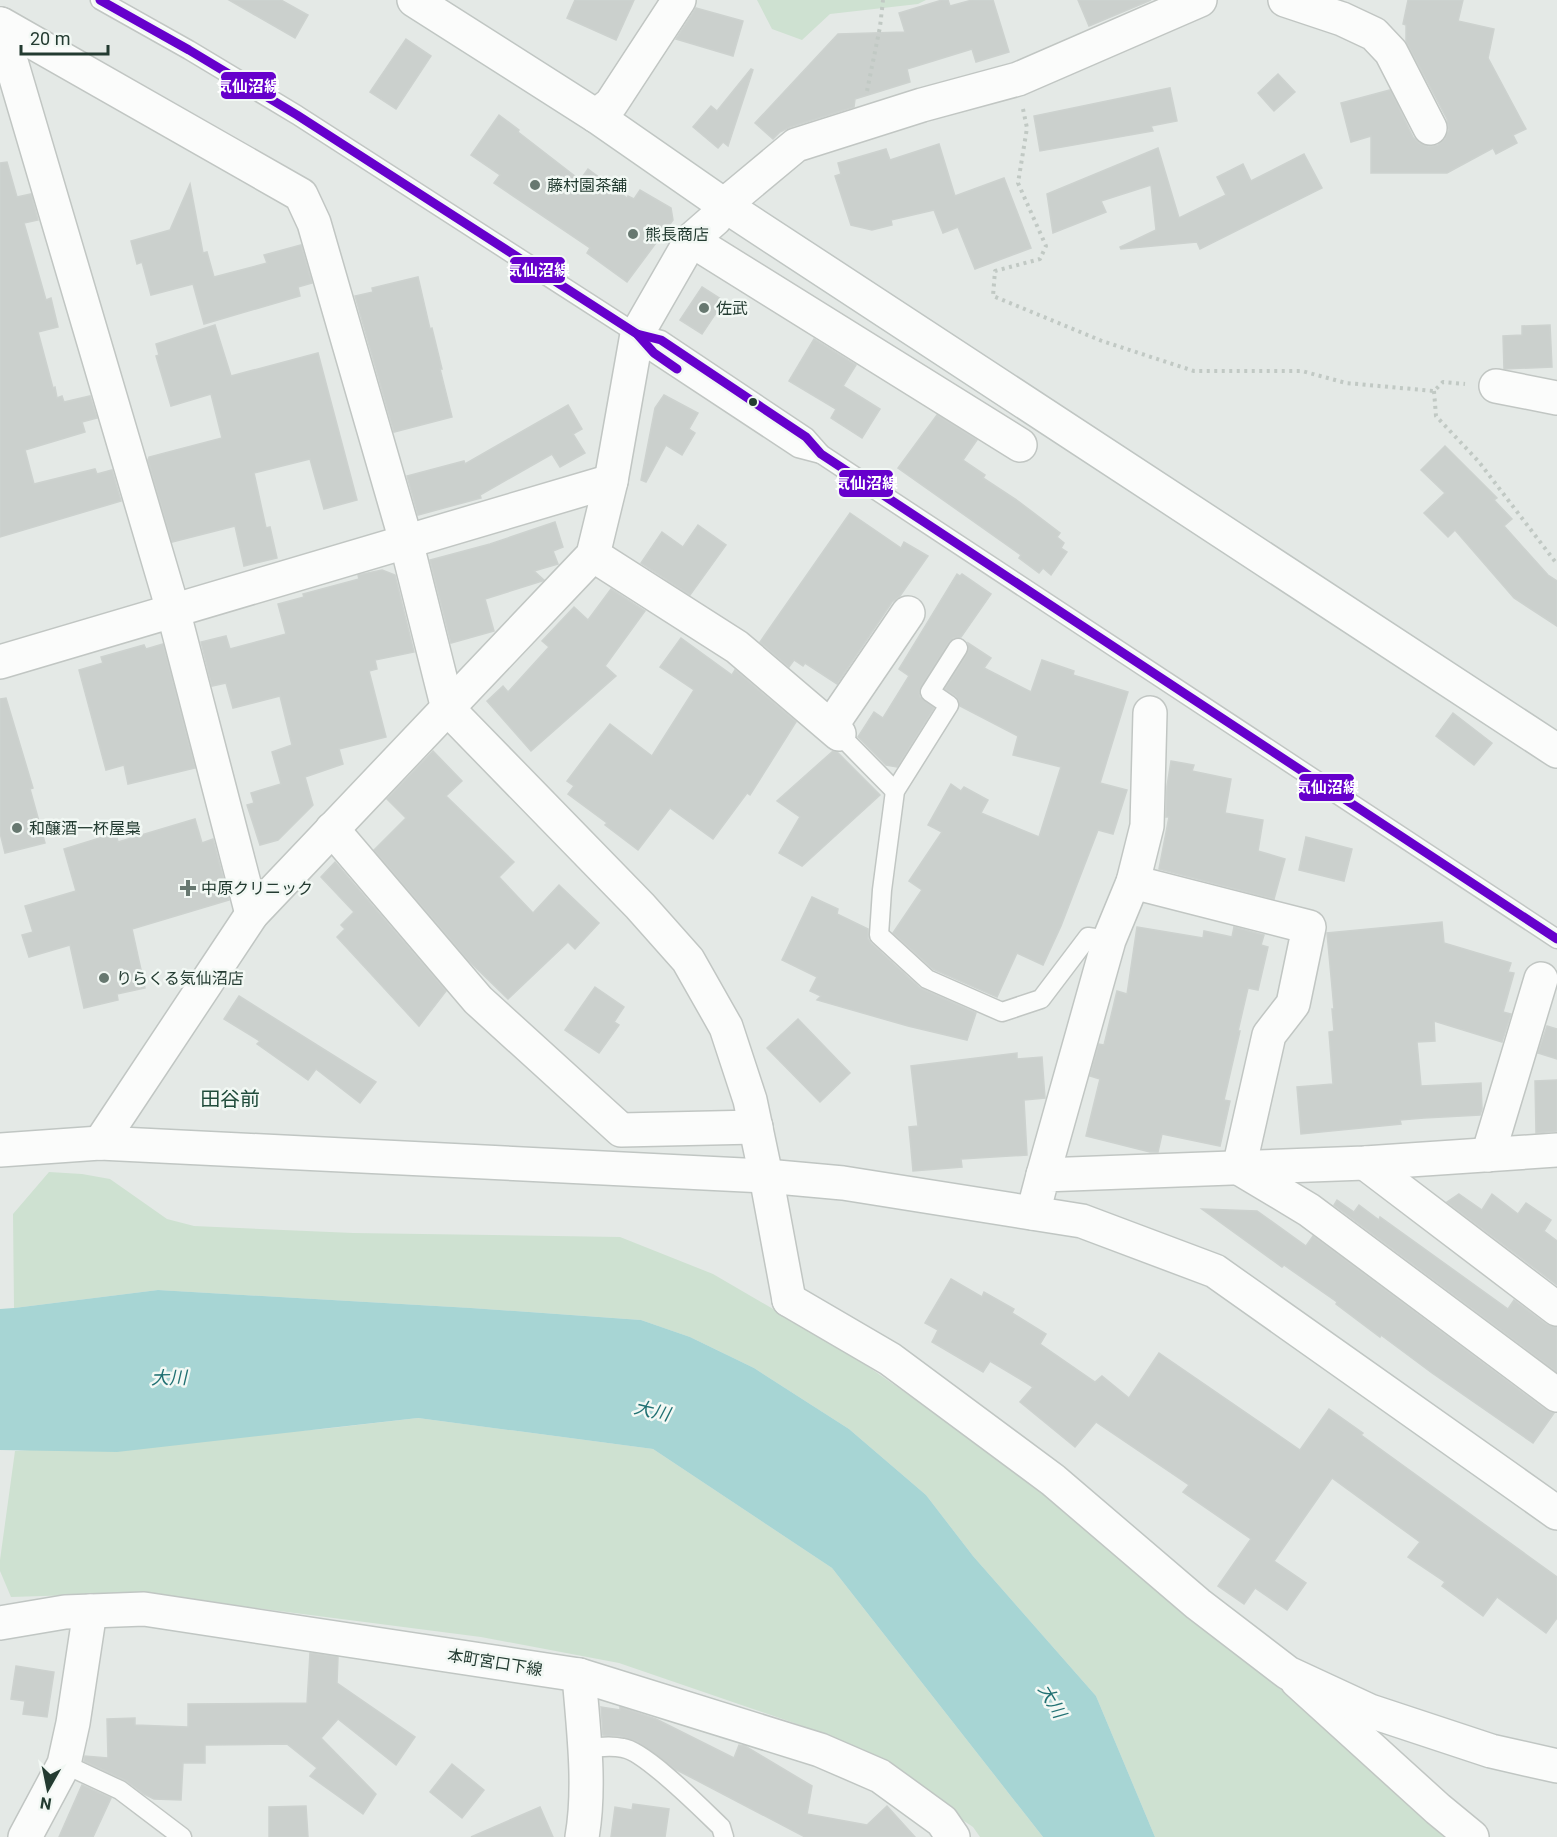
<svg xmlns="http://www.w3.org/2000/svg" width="1557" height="1837" viewBox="0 0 1557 1837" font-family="Roboto,'Noto Sans JP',sans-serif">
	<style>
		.green { fill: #cee1d1 }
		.water { fill: #a7d5d4 }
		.building { fill: #cbd0cd; stroke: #cdd2cf; stroke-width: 1.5 }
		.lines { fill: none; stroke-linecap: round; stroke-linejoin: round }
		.lane-casing { stroke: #c1c6c3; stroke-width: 21 }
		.street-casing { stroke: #c1c6c3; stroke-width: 36 }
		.secondary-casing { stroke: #c0c6c3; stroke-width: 36 }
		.path { stroke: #c1c9c4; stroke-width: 4; stroke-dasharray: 3 4.5; stroke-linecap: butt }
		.lane { stroke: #fbfcfb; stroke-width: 18 }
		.street { stroke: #fbfcfb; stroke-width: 33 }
		.secondary { stroke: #fbfcfb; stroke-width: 33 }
		.bus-1-casing { stroke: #f2f8f4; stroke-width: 14 }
		.bus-1 { stroke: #60c; stroke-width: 9 }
		.poi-dot { fill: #677870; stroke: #f2f8f4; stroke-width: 2 }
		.bus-dot { fill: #233b31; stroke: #f2f8f4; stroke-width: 2 }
		.labels { text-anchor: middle; stroke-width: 5; stroke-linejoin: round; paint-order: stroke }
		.poi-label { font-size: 16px; fill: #233b31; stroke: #f2f8f4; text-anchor: start }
		.street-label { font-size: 16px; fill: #233b31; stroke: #f2f8f4 }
		.water-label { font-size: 18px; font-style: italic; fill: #217173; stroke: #f2f8f4 }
		.quarter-label { font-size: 20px; fill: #204c3b; stroke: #f2f8f4 }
		.line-badge { stroke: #f2f8f4; stroke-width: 2 }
		.badge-label { font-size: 16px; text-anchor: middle; font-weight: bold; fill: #fff }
	</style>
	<rect width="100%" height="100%" fill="#e4e9e6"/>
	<g class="green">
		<path d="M757 0H926L918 4 830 14 802 40 772 29Z"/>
		<path d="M49 1172 82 1174 110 1179 167 1219 194 1226 353 1233 620 1237 713 1274 847 1352 1011 1466 1467 1837H1155L1096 1696 973 1556 926 1495 849 1429 754 1368 690 1337 641 1320 471 1308 158 1290 14 1308 13 1214Z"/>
		<path d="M418 1418 653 1449 832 1568 1043 1837H980L973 1827 873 1760 800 1725 619 1663 481 1637 139 1593 11 1597 0 1571V1560L15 1451 323 1429Z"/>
	</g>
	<path class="water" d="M158 1290 471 1308 641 1320 690 1337 754 1368 849 1429 926 1495 973 1556 1096 1696 1155 1837H1043L832 1568 653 1449 418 1418 117 1452 0 1450V1309L14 1308Z"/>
	<g class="building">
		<path d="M229 0H281L308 15 295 38Z"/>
		<path d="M575 0H634L616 40 567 18Z"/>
		<path d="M942 0H948L950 6 972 0H993L1009 52 976 62 972 49 907 69 910 82 855 99 854 107 790 127 780 132 773 139 755 123 838 34 905 32 899 13Z"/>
		<path d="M1078 0H1151L1089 26Z"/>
		<path d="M1408 0H1463L1458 21 1494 29 1488 58 1526 129 1513 135 1517 143 1496 154 1493 148 1447 173H1371V136L1351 142 1341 103 1390 90 1413 137 1419 143 1428 147 1438 145 1445 139 1449 130 1447 119 1406 41V25L1403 24Z"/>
		<path d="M696 8 743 21 733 56 676 39Z"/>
		<path d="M406 39 431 56 396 109 370 92Z"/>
		<path d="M751 69 753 70 728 146 723 142 718 148 693 127 711 106 717 111Z"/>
		<path d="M1278 74 1295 92 1274 111 1258 93Z"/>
		<path d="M1170 88 1177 121 1151 126 1153 131 1040 151 1034 116Z"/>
		<path d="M499 115 519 130 518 132 580 180 588 169 627 198 628 196 634 199 640 190 671 208 673 220 627 282 587 253 590 248 494 183 500 175 471 155Z"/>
		<path d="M939 144 955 196 1004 178 1031 248 975 269 958 227 943 233 934 210 891 220 892 225 872 230 851 225 835 176 841 174 838 163 886 149 890 160Z"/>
		<path d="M1158 148 1179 218 1226 195 1217 177 1243 164 1251 181 1304 154 1322 188 1200 249 1197 242 1121 249 1120 247 1156 230 1151 185 1101 201 1106 212 1053 233 1047 194Z"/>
		<path d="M7 162 17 197 31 194 38 220 24 223 46 300 51 298 58 327 38 332 53 388 55 387 57 398 62 396 64 402 90 396 97 418 82 422 85 432 25 450 34 484 95 469 97 474 112 470 121 501 0 537V163Z"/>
		<path d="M190 184 203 253 207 252 214 277 267 263 264 255 301 245 312 283 298 287 300 296 204 324 193 284 151 295 142 262 137 264 131 241 170 230Z"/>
		<path d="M418 277 430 329 432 328 442 369H440L452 417 394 432 355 296 373 292 372 288Z"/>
		<path d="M702 287 724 301 702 334 680 320Z"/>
		<path d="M215 325 231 376 318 353 357 500 324 509 310 459 254 473 266 528 270 527 277 558 244 566 235 526 172 542 148 460 149 457 222 438 211 394 171 406 156 356 159 355 156 344Z"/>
		<path d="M1550 325 1552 367 1504 369 1503 336 1522 335V326Z"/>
		<path d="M814 339 856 365 843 386 880 409 862 438 831 418 836 409 789 381Z"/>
		<path d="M664 395 698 413 689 429 695 433 682 455 666 445 646 482 641 480 655 408Z"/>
		<path d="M568 405 582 429 573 434 585 453 560 467 552 454 480 495 481 498 418 515 407 476 464 461 465 464Z"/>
		<path d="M937 415 977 440 963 460 985 475 983 478 1018 501 1060 533 1057 537 1064 543 1061 548 1067 552 1051 575 1043 568 1039 573 1019 558 1021 555 898 468Z"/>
		<path d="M1445 446 1497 498 1494 500 1512 519 1504 526 1548 575 1557 581V626L1514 598 1455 530 1448 537 1424 513 1445 493 1421 470Z"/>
		<path d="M850 513 901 548 904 542 928 556 900 596 892 602 837 684 805 663 803 666 794 660 789 667 760 642Z"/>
		<path d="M555 522 563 547 553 551 558 564 534 571 544 580 542 581 485 599 494 631 451 643 430 560 490 544Z"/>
		<path d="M698 525 726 545 690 595 641 563 662 532 683 547Z"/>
		<path d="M382 570 395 575 414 652 375 660 377 669 369 671 386 737 339 749 343 764 305 777 313 805 278 840 260 845 247 805 254 803 251 793 281 784 272 752 292 745 280 696 233 708 226 683 212 686 201 642 226 636 230 649 286 634 278 604 304 597 303 594 359 579 358 575Z"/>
		<path d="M957 574 960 576 962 574 991 594 961 637 953 638 949 642 921 686 919 692 920 697 934 708 897 767 886 765 858 737 874 712 883 718 909 676 899 669Z"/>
		<path d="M611 589 645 611 605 666 616 676 531 751 487 701 503 686 508 692 549 647 542 641 574 607 588 620Z"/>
		<path d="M681 638 732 675 735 670 796 722 750 795 747 793 713 839 670 808 638 850 605 825 607 823 568 794 574 786 567 781 610 724 652 756 694 690 660 667Z"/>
		<path d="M968 643 991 658 984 668 1031 692 1042 660 1074 671 1073 675 1128 692 1100 783 1127 790 1113 834 1098 830 1061 926 1043 965 1017 953 997 997 933 969 893 933 922 890 909 881 942 832 928 825 951 784 961 791 964 787 988 800 981 813 1039 837 1061 767 1013 755 1018 736 960 706 959 701 956 696 945 689 967 654 969 649Z"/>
		<path d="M163 644 195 768 128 784 124 765 106 770 79 670 103 663 101 657 144 645 146 649Z"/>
		<path d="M6 698 33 788 30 789 45 843 5 853 0 833V699Z"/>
		<path d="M1453 713 1492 743 1474 765 1436 736Z"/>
		<path d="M433 751 462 781 446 796 514 862 499 877 533 913 559 885 599 923 575 949 568 942 508 999 469 961 374 850 406 818 387 799Z"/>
		<path d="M833 751 837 752 880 795 802 866 779 853 800 817 777 801Z"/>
		<path d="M1171 761 1194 765 1192 771 1231 779 1225 813 1263 820 1258 851 1285 859 1274 899 1159 869 1169 817H1166L1167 786Z"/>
		<path d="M195 819 202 843 213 839 229 900 132 929 145 988 117 994 118 1000 84 1008 70 945 29 957 22 935 33 932 25 906 76 891 64 849 116 833 118 842Z"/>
		<path d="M1306 837 1352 849 1344 881 1299 870Z"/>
		<path d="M335 862 446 991 419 1026 337 937 345 929 341 925 354 912 321 877Z"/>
		<path d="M812 897 838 909 837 914 868 929V939L871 943 920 988 976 1013 967 1040 908 1026 817 1000 821 996 810 991 817 977 782 960Z"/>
		<path d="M1442 922 1444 943 1511 963 1508 972 1514 973 1503 1012 1511 1014 1502 1042 1434 1021 1435 1041 1417 1042 1421 1086 1481 1083 1482 1109 1480 1115 1424 1118 1400 1120 1401 1124 1301 1134 1297 1087 1333 1084 1329 1032 1334 1031 1332 1009H1334L1327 933Z"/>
		<path d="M1137 927 1203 938 1204 931 1232 937 1234 927 1264 935 1261 945 1268 947 1258 990 1248 988 1238 1031H1240L1224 1100 1230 1101 1220 1146 1162 1134 1158 1152H1150L1086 1136 1100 1079 1090 1076 1099 1044 1104 1045 1117 991 1127 994Z"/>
		<path d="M595 987 624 1007 614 1022 619 1025 599 1053 565 1030Z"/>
		<path d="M239 996 328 1052 376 1082 360 1103 316 1069 308 1080 257 1044 260 1041 224 1019Z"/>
		<path d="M798 1019 850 1073 820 1102 767 1048Z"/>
		<path d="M1547 1026 1557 1029V1059L1538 1053Z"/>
		<path d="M1017 1053V1059L1042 1057 1045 1098 1024 1100 1027 1155 961 1159 962 1167 913 1171 909 1127 918 1126 911 1066Z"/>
		<path d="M1557 1080V1131L1536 1133 1535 1081Z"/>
		<path d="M1459 1194 1482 1210 1492 1194 1518 1214 1526 1203 1551 1220 1544 1231 1557 1241V1285L1447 1202Z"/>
		<path d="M1337 1200 1354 1212 1359 1205 1379 1220 1380 1217 1508 1309 1514 1300 1546 1324 1557 1327V1372L1334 1205Z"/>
		<path d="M1202 1209 1257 1211 1306 1246 1313 1236 1546 1410 1554 1413 1533 1443 1432 1373 1381 1335 1380 1337 1336 1304 1337 1302 1284 1265 1282 1267Z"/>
		<path d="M951 1279 982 1297 984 1292 1014 1309 1012 1313 1046 1334 1040 1344 1095 1382 1102 1376 1129 1398 1159 1353 1300 1450 1329 1409 1363 1433 1361 1435 1557 1577V1618L1546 1633 1497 1597 1483 1616 1442 1586 1445 1582 1408 1557 1420 1542 1332 1478 1274 1561 1306 1583 1287 1610 1255 1588 1244 1604 1218 1586 1251 1539 1183 1492 1189 1485 1096 1422 1075 1447 1020 1402 1033 1387 990 1361 983 1372 932 1342 938 1330 925 1323Z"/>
		<path d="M310 1653 338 1657 337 1683 415 1737 396 1765 338 1719 321 1738 376 1794 363 1814 310 1776 317 1768 287 1744 205 1745V1763H183L181 1800 154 1799 144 1794 125 1780 84 1761 85 1756 108 1758 107 1719 135 1718V1725L188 1727V1704L307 1703Z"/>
		<path d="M16 1666 54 1672 47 1717 23 1714 25 1701 11 1699Z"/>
		<path d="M601 1707 620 1710V1707L656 1719 734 1758 739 1745 745 1746 812 1786 807 1814 867 1825 887 1806 915 1837H805L675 1769 638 1742 620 1736 603 1735Z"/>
		<path d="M452 1764 484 1790 462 1818 430 1792Z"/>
		<path d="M82 1785 111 1798 93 1837H59Z"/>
		<path d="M633 1804 669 1809 665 1837H611L615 1807 632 1810Z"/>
		<path d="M306 1806 308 1837H269V1807Z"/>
		<path d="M540 1807 553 1837H471Z"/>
	</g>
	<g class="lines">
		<g class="lane-casing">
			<g id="lane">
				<path d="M100 0 189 50 297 115 637 334 654 353 798 448 821 454"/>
				<path d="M637 334 661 340 806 437 821 454 1557 939"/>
				<path d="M958 648 930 692 949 705 895 791 882 890 879 935 927 979 1002 1012 1041 999 1088 937 1109 940"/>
				<path d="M839 734 895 791"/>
				<path d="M585 1749C597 1747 610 1745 623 1748 645 1751 702 1809 721 1827L724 1837"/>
				<path d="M64 1764 120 1790 182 1837"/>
			</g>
		</g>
		<g class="street-casing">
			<g id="street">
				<path d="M1285 0 1342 19 1374 34 1391 52 1430 128"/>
				<path d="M0 24 173 610 252 914"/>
				<path d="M1 24 301 195 314 223 406 541 448 709 640 906 688 960 726 1027 750 1100 766 1176 789 1300"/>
				<path d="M596 116 611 104 679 0"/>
				<path d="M691 240 1020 445"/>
				<path d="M1496 386 1557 398"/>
				<path d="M593 555 737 647 839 734"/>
				<path d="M0 662 611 481"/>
				<path d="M831 726 908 613"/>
				<path d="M332 829 478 1000 621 1130 756 1127"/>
				<path d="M1133 882 1309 927 1293 1004 1269 1035 1239 1168 1309 1210 1557 1395"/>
				<path d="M100 1143 252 914 593 555 611 481 637 334 691 240 715 219 724 205 796 145 922 105 1018 79 1200 0"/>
				<path d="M1488 1155 1541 979"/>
				<path d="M1365 1163 1557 1309"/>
				<path d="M1043 1175 1109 940 1133 882 1147 826 1150 713"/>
				<path d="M1033 1213 1043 1175 1365 1163 1557 1150"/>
				<path d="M579 1675C583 1726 591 1786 582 1837"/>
				<path d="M1297 1681 1438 1809 1472 1837"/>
				<path d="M25 1837 64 1764 73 1723 90 1611"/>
			</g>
		</g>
		<g class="secondary-casing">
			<g id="secondary">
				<path d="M414 0 596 116 724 205 1557 751"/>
				<path d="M0 1150 100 1143 766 1176 843 1183 1082 1221 1215 1271 1557 1513"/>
				<path d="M789 1300 890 1359 1053 1480 1198 1604 1288 1673 1370 1711 1491 1751 1557 1766"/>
				<path d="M0 1623 65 1612 144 1609 579 1675 820 1750 880 1776 942 1821 953 1837"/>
			</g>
		</g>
		<g class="path">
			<path d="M867 91 880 27 883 0"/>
			<path d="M1023 109 1027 128 1018 183 1046 246 1040 259 995 271 993 296 1102 341 1194 371H1302L1346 383 1434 391 1443 382 1465 384"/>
			<path d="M1434 391 1436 416 1479 462 1557 564"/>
		</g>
		<use href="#lane" class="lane"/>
		<use href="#street" class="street"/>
		<use href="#secondary" class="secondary"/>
		<g class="bus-1-casing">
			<g id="bus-1">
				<path d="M100 0 189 50 297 115 637 334 654 353 677 369"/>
				<path d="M637 334 661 340 806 437 821 454 1557 939"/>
			</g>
		</g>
		<use href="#bus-1" class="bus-1"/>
	</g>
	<g class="poi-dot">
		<circle cx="535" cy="185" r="6"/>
		<circle cx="633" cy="234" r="6"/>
		<circle cx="704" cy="308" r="6"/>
		<circle cx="17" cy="828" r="6"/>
		<path d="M185 879h6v6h6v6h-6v6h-6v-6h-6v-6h6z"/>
		<circle cx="104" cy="978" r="6"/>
	</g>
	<circle class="bus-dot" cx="753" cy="402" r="5"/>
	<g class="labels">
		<g class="poi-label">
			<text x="547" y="191">藤村園茶舗</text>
			<text x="645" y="240">熊長商店</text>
			<text x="716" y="314">佐武</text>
			<text x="29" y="834">和醸酒一杯屋梟</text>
			<text x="201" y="894">中原クリニック</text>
			<text x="116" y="984">りらくる気仙沼店</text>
		</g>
		<g class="street-label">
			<text transform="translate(495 1662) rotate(9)" y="6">本町宮口下線</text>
		</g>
		<g class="water-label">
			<text transform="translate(169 1378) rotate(-1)" y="6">大川</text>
			<text transform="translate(652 1411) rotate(13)" y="6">大川</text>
			<text transform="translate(1052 1701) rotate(60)" y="6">大川</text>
		</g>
		<g class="quarter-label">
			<text x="230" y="1106">田谷前</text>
		</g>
	</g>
	<g class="line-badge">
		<rect x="220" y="71" width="57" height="29" rx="6" fill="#60c"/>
		<rect x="509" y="256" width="57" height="28" rx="6" fill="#60c"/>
		<rect x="838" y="469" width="56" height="29" rx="6" fill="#60c"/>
		<rect x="1298" y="773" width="57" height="29" rx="6" fill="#60c"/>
	</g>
	<g class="badge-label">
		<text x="248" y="92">気仙沼線</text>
		<text x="538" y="276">気仙沼線</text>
		<text x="866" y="489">気仙沼線</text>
		<text x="1327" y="793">気仙沼線</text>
	</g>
	<g transform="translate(48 1789) rotate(189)" stroke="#f2f8f4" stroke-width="4.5" paint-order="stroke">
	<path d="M0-4.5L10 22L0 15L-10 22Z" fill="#233b31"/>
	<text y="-9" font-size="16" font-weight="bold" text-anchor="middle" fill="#233b31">N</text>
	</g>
	<path d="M21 45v9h87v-9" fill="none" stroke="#233b31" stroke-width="3"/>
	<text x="30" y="45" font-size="18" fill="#233b31" stroke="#f2f8f4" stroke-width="4.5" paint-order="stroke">20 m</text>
</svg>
